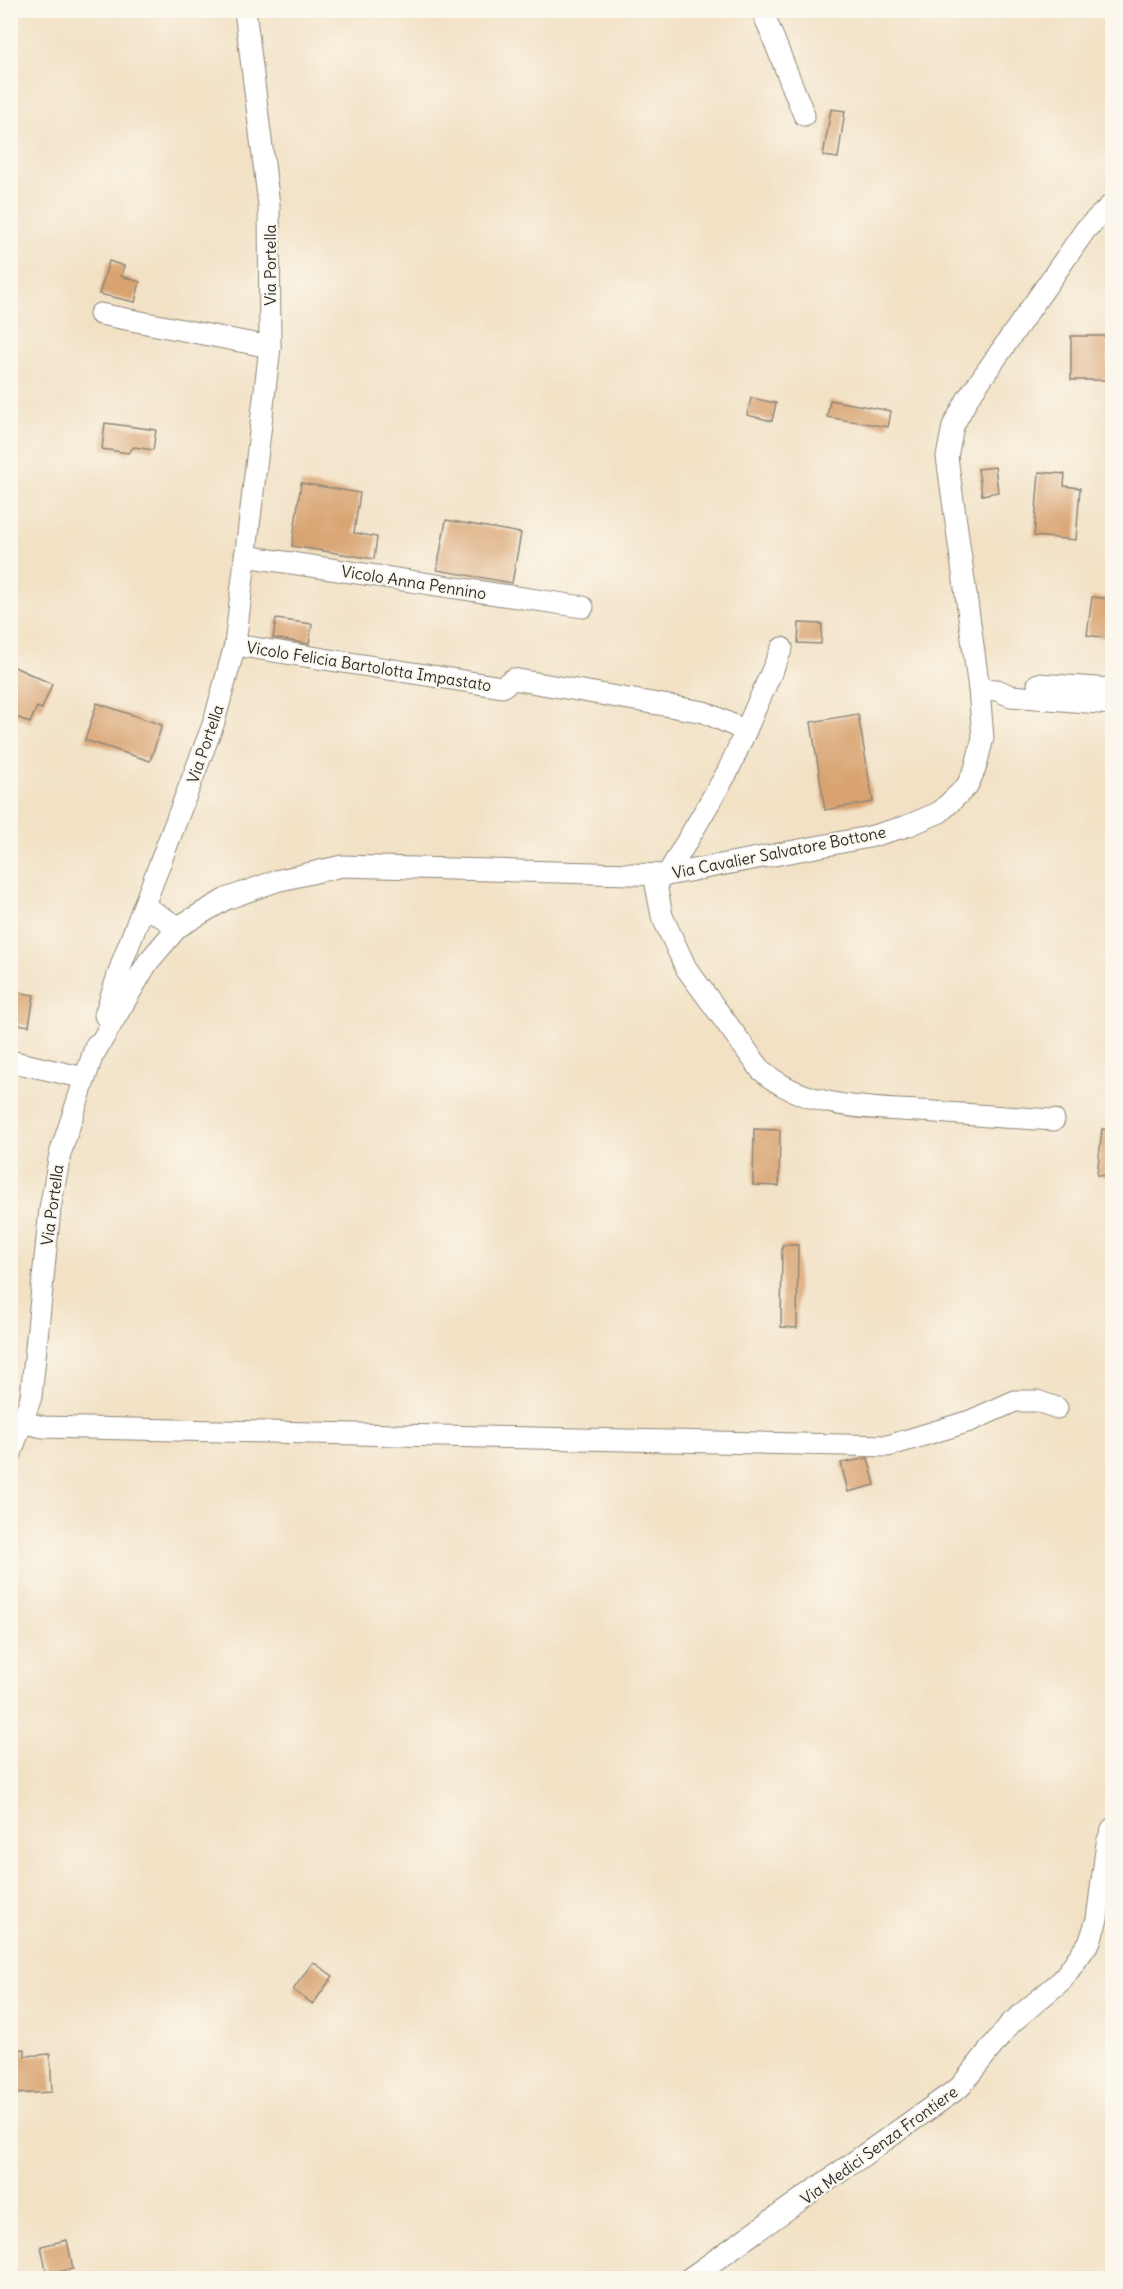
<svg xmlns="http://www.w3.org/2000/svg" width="1123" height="2289" viewBox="0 0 1123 2289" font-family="Delius,sans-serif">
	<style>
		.building { fill: #d8a36f }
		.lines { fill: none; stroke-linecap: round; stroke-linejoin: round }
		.minor-casing { stroke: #8e8678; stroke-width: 23 }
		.minor { stroke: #fff; stroke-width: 21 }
		.labels { text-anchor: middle; stroke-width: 4.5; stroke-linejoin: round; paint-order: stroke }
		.street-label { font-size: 16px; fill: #2b2b2b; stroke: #fbf7ec }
	</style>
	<rect width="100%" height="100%" fill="#fbf7ec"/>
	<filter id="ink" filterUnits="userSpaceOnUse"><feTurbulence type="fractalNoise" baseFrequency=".0167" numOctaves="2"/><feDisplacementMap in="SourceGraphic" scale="12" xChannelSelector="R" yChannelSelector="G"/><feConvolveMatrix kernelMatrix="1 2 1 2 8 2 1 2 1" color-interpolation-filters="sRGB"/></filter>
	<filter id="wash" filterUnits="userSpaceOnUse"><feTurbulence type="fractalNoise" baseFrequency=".008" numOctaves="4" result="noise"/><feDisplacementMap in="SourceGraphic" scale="24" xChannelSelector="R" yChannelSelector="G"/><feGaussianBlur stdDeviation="1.35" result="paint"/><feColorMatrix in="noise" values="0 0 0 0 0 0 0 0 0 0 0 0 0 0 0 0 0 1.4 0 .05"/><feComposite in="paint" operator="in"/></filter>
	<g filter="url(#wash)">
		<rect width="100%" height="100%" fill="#f2e1c5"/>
		<g id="blocks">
			<g class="building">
				<path d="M831 109 845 111 838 158 823 156Z"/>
				<path d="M109 261 124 266 121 276 140 282 135 302 99 294Z"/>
				<rect x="1071" y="336" width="37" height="44"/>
				<path d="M751 398 776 403 772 421 747 415Z"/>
				<path d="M830 400 891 411 888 427 827 417Z"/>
				<path d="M105 423 156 430 153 450 134 447 128 453 102 449Z"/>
				<path d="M995 467 998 492 982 495 978 469Z"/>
				<path d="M1039 472 1065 474 1064 486 1080 488 1076 540 1034 536Z"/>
				<path d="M301 483 360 493 354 533 377 537 374 559 292 546Z"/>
				<path d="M446 520 521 533 512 583 437 570Z"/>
				<path d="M1092 597 1113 599V639L1087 635Z"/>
				<path d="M276 619 312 624 309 644 273 638Z"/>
				<path d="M799 623 822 624 821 644 798 643Z"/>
				<path d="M10 665 52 684 42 709 37 707 30 723 10 714Z"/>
				<path d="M97 703 162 725 150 761 85 740Z"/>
				<path d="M858 714 873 802 825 810 811 722Z"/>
				<path d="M10 991 34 995 29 1026 10 1023Z"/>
				<path d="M754 1129 780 1130 779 1186 753 1185Z"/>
				<path d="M1102 1129 1113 1130V1177L1097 1175Z"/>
				<path d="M782 1245H798L797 1328 781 1327Z"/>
				<path d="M868 1458 875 1485 848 1492 841 1463Z"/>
				<path d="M313 1962 333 1976 313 2004 293 1990Z"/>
				<path d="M25 2049V2056L50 2054 52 2092 12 2094 10 2050Z"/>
				<path d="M67 2240 73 2269 47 2274 41 2246Z"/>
			</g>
		</g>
	</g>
	<g filter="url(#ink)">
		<use href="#blocks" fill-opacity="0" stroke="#8e8678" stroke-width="1.5"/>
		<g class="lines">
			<g class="minor-casing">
				<g id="minor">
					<path d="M762 10 804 115"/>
					<path d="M100 314 270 347"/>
					<path d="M245 556 583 607"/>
					<path d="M235 645 502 687 513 679 704 712 746 731"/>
					<path d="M1038 684 1112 689"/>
					<path d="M979 689 997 690 1011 696 1112 704"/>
					<path d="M654 874 662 916 686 968 761 1070C807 1111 876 1108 935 1112 974 1115 1014 1118 1054 1120"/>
					<path d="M667 875 728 771 782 648"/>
					<path d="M144 906 178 927"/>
					<path d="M105 1015 123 960 214 722 235 645 270 347 269 205 245 10"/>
					<path d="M92 1057 148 962 178 927 226 899 276 881 342 866 667 875 869 837 907 826 940 812 967 786 975 769 983 738 979 689 947 457 953 426 968 398 1086 229 1112 204"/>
					<path d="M10 1061 85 1078"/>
					<path d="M22 1422 43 1427 888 1446 970 1421 1015 1401H1037L1057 1408"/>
					<path d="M10 1456 31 1397 50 1209 60 1154 96 1045"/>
					<path d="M690 2278 960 2087 1010 2024 1062 1980 1090 1941 1097 1919 1107 1843 1112 1829"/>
				</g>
			</g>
			<use href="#minor" class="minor"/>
		</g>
	</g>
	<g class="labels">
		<g class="street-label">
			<text transform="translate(270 265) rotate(-90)" y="6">Via Portella</text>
			<text transform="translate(414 582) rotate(9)" y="6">Vicolo Anna Pennino</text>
			<text transform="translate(369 666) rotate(9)" y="6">Vicolo Felicia Bartolotta Impastato</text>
			<text transform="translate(205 744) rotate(-71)" y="6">Via Portella</text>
			<text transform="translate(779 852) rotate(-11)" y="6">Via Cavalier Salvatore Bottone</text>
			<text transform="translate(52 1205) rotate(-82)" y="6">Via Portella</text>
			<text transform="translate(879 2145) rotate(-36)" y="6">Via Medici Senza Frontiere</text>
		</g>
	</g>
	<rect width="1123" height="2289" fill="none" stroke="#fbf7ec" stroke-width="36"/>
</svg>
